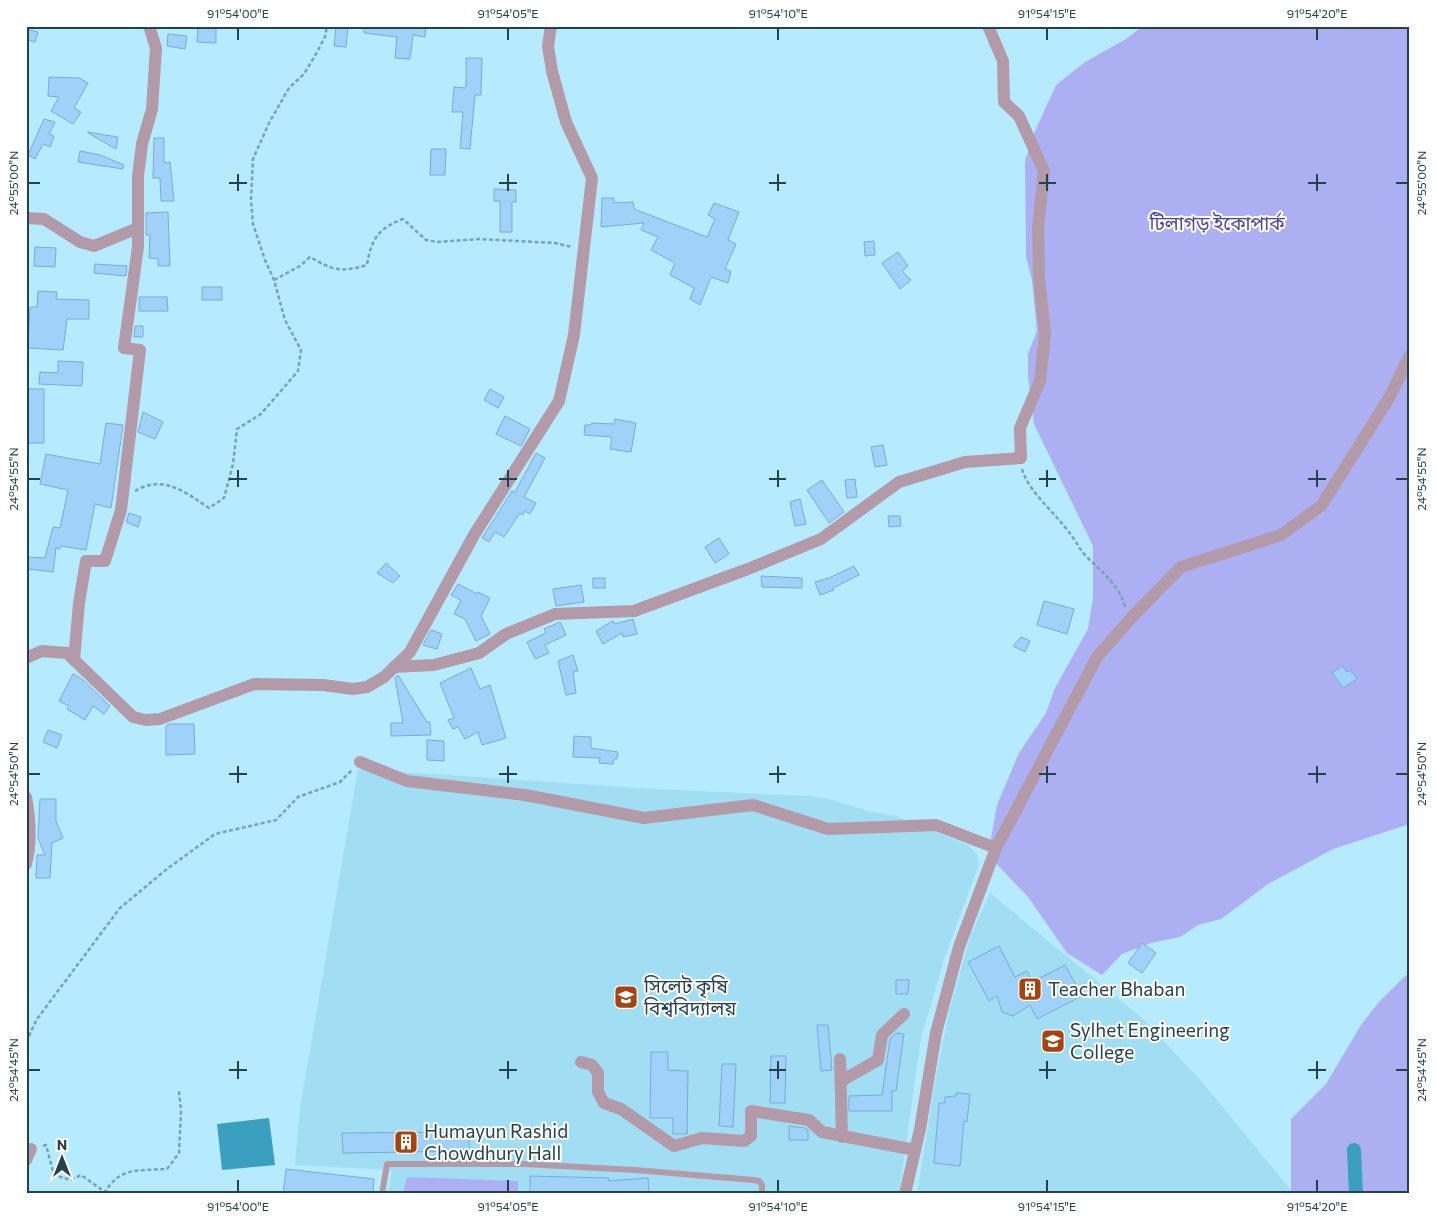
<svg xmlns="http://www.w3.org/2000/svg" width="1436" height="1220" viewBox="0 0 1436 1220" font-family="Commissioner,'Noto Sans Bengali',sans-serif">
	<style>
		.built { fill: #a1ddf3 }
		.green { fill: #adaff3 }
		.water { fill: #3b9fbf }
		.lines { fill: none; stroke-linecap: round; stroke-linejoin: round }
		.canal { stroke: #3b9fbf; stroke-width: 14 }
		.building { fill: #a0d1f9; stroke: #7aabd1 }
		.path { stroke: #79a3b3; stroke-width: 2.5; stroke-dasharray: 4 2.5; stroke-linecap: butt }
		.service { stroke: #b39aa8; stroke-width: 6 }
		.minor { stroke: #b39aa8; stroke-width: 12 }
		.ticks { fill: none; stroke: #25414b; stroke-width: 2 }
		.labels { text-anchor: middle; stroke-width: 4; stroke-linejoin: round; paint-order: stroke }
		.park-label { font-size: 19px; fill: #4c469a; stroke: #fff }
		.poi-label { font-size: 19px; fill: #25414b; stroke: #fff; text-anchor: start }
		.neatline { fill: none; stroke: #25414b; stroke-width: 2 }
		.ticks-label { font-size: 12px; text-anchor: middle; fill: #25414b }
	</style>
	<rect width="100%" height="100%" fill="#b6ebff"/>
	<g class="built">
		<path d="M358 769 654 789 808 796 829 799 871 812 896 816 968 845 977 854 978 867 945 956 921 1038 899 1194H388L392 1170 295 1165 300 1108Z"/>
		<path d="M990 893 1142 1018 1202 1082 1294 1194H917L937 1071 949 1012 970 937Z"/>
	</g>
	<g class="green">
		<path d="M1143 26H1410V824L1333 849 1268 884 1221 919 1198 925 1180 937 1151 943 1122 954 1102 975 1067 953 1028 897 988 855 997 805 1019 753 1046 713 1055 688 1088 629 1093 598V546L1034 424 1028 377V354L1037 331 1032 280 1026 257 1025 162 1032 138 1056 85 1085 62 1126 39Z"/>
		<path d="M1410 971V1194H1291V1119L1326 1084 1361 1025 1379 1002Z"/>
		<path d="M407 1177 518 1181V1194H403Z"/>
	</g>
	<path class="water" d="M269 1118 275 1165 222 1170 217 1124Z"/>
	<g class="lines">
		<path class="canal" d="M1354 1150 1356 1194"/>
	</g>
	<g class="building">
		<path d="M198 26H216V43L197 42Z"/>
		<path d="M336 26H348L346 47 334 46Z"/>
		<path d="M364 26H426L425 37 413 35 410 59 395 58 397 37 364 33Z"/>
		<path d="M26 29 38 32 35 42 26 39Z"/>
		<path d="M168 34 187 36 185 49 167 46Z"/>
		<path d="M466 58H482L481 95H475L470 149 460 148 463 112H452L454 87 466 88Z"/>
		<path d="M49 77 79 78 88 83 74 108 81 112 73 124 51 111 59 97 48 96Z"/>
		<path d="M44 119 55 122 49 134 54 136 50 147 43 144 35 159 28 155Z"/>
		<path d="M88 132 118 137 116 149 88 133Z"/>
		<path d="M154 138H164V163L170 162 174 201H161L160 178H153Z"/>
		<path d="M431 149H446L445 175H430Z"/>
		<path d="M80 151 100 155 124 165 123 169 78 162Z"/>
		<path d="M494 189 516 190V202H512V232H500V201H494Z"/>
		<path d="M602 198H614V203L633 202 634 209 707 237 715 219 708 215 714 203 739 212 728 240 736 244 725 269 731 271 728 283 711 277 700 305 690 299 694 288 670 275 675 263 651 250 658 237 641 230 644 223 601 227Z"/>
		<path d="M168 212 170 266H158V259L149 258 150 235H146V213Z"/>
		<path d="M874 241 875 255 865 256 864 242Z"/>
		<path d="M35 247 56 248 55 267 34 266Z"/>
		<path d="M898 252 908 266 902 271 911 280 900 289 882 263Z"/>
		<path d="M95 264 127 266 126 276 94 273Z"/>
		<rect x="202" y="287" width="20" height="13"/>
		<path d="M38 291 57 292 56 299 89 300V319H67L63 350 28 348 30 307H37Z"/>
		<path d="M139 297H167L168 311H139Z"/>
		<path d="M135 326H143V337H134Z"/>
		<path d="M58 361 83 362 82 386 39 384 40 372 58 373Z"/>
		<rect x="26" y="389" width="18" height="54"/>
		<path d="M490 389 504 397 498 408 484 400Z"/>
		<path d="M143 412 163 422 155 439 138 432Z"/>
		<path d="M505 416 530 429 521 446 496 434Z"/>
		<path d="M615 419 636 423 631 452 610 449 612 437 584 435 585 425H591L592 423 614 424Z"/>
		<path d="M106 423 123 425 111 508 95 504 86 550 61 546 60 549 56 548 53 572 28 569V557L45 558 53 527 60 528 68 490 40 484 46 454 100 464Z"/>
		<path d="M883 445 887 465 875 467 871 447Z"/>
		<path d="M536 453 545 458 524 497 536 503 530 514 525 511 523 515 520 513 504 537 495 532 489 542 482 538 512 491 515 492Z"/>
		<path d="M855 479 857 497 847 498 845 480Z"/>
		<path d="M822 480 844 512 829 523 807 490Z"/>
		<path d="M800 499 806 524 795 526 790 502Z"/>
		<path d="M129 513 141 517 138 527 126 522Z"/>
		<path d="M888 516H900L901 526 889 527Z"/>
		<path d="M719 538 729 554 715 563 705 547Z"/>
		<path d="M386 563 400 576 393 583 377 573Z"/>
		<path d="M854 566 859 575 833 588 834 590 820 595 815 582 829 578Z"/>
		<path d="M761 576 802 578V588L762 587Z"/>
		<rect x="593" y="578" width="12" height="10"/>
		<path d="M458 584 477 594 478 592 490 598 481 616 490 634 476 641 465 619 454 614 461 600 451 595Z"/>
		<path d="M581 585 584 602 556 606 553 589Z"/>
		<path d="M1044 601 1074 609 1067 634 1037 625Z"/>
		<path d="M633 619 637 634 623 637 622 633 603 644 596 631 613 621 615 624Z"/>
		<path d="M560 622 566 635 545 645 549 653 535 659 527 642 546 633 544 629Z"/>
		<path d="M431 630 442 634 437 649 423 645Z"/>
		<path d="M1021 637 1030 641 1025 652 1013 646Z"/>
		<path d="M573 655 578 671 573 672 576 693 566 695 558 661Z"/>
		<path d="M1342 666 1347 672 1350 670 1357 679 1343 688 1332 673Z"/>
		<path d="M471 668 480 689 490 685 506 738 482 745 478 732 465 739 458 727 453 729 448 720 454 718 440 683Z"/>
		<path d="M73 674 82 679 110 706 104 714 93 706 85 720 67 709 69 706 59 701Z"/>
		<path d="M398 675 427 722H430L431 735 391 736V723H403L395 678Z"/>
		<path d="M169 724H194L195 754 166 755V726Z"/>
		<path d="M48 730 62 735 57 748 43 742Z"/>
		<path d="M574 736 591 737V748L618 752 617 759H614L613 764 599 763 600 758 573 757Z"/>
		<path d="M427 740 444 741V761L427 760Z"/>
		<path d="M40 799H56V821L63 838 52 843 50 878H36L37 855H45L38 838Z"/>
		<path d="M1142 943 1156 953 1142 973 1128 963Z"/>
		<path d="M999 946 1015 977 1027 971 1032 982 1065 965 1082 996 1037 1019 1030 1005 1013 1016 1002 1012 997 996 989 1001 968 962Z"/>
		<path d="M896 980H909L908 994H896Z"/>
		<path d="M817 1025H828L832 1070 821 1071Z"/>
		<path d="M896 1033 904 1034 896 1091H892V1111H849V1096L882 1095 890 1039Z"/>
		<path d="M651 1052H668V1070L688 1071 687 1134H673V1118H650Z"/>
		<path d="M771 1056H786L785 1103H770Z"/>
		<path d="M722 1064H736L733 1127 719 1126Z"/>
		<path d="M956 1093 970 1094 967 1122 964 1121 960 1166 934 1163 939 1103H945V1097L956 1096Z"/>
		<path d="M789 1126 805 1128 808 1130V1140H789Z"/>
		<path d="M469 1132V1151L343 1153 342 1133Z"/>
		<path d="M286 1169 374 1179 373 1194H283Z"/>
		<path d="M530 1176 609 1178V1181L648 1178 649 1194H530Z"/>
	</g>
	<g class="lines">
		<g class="path">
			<path d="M274 280 300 266 310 257C333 270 340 273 367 265 371 240 378 228 403 219L426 240 437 242 479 239 555 243 572 247"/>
			<path d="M1022 469C1028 491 1055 513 1068 531 1075 539 1079 549 1086 556 1102 573 1119 584 1125 607"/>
			<path d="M135 491C163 474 185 492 209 508L224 498 233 464 237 429 261 414 298 371 301 350 285 320 274 280 265 260 253 224 251 200 253 159 269 123 289 88 304 74 316 54 325 37 327 26"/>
			<path d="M26 1042 37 1019 120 908 167 869 215 834 276 820 298 797 340 782 352 770"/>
			<path d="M43 1146 46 1145 54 1175 71 1180 81 1175 105 1192C121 1166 139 1171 167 1169L179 1153 181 1111 179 1091"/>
		</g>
		<path class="service" d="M382 1194 387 1164H524L635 1170 754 1180 759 1181 762 1185V1194"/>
		<g class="minor">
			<path d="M26 218 44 219 80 242 94 246 138 228"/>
			<path d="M26 658 42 651 67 653 133 717 146 720 160 719 254 684 323 685 353 689 367 687 384 677 410 652 474 535 559 401 574 335 592 178 566 122 552 71 548 46 551 26"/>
			<path d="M74 660 79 603 86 561H105L121 510 140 350 124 348 138 247V176L142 144 152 109 156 48 149 26"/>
			<path d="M394 667 434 665 479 653 506 634 555 614 634 611 748 569 821 539 899 482 965 462 1021 458 1020 428 1040 381 1045 334 1039 278 1038 227 1044 171 1019 116 1004 102 1003 61 988 26"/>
			<path d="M360 762 407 781 525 795 644 818 753 805 828 829 936 825 996 848"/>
			<path d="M26 797C30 819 32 842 26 864"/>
			<path d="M840 1059 842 1137"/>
			<path d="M581 1062 592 1065 598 1073V1092L604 1103 621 1109 674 1146 702 1138 744 1141 751 1136V1111L809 1120 822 1132 915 1150"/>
			<path d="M841 1081 878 1060 882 1035 904 1014"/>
			<path d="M26 1160 31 1149"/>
			<path d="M905 1194 920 1129 936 1033 959 947 996 848 1097 657 1132 617 1181 567 1281 535 1321 506 1389 398 1410 355"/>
		</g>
	</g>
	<path class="ticks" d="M238 28V40M508 28V40M778 28V40M1047 28V40M1317 28V40M238 174V191M508 174V191M778 174V191M1047 174V191M1317 174V191M28 183H40M229 183H247M499 183H517M769 183H786M1039 183H1056M1308 183H1326M1396 183H1408M238 470V487M508 470V487M778 470V487M1047 470V487M1317 470V487M28 479H40M229 479H247M499 479H517M769 479H786M1039 479H1056M1308 479H1326M1396 479H1408M238 766V783M508 766V783M778 766V783M1047 766V783M1317 766V783M28 774H40M229 774H247M499 774H517M769 774H786M1039 774H1056M1308 774H1326M1396 774H1408M238 1061V1079M508 1061V1079M778 1061V1079M1047 1061V1079M1317 1061V1079M28 1070H40M229 1070H247M499 1070H517M769 1070H786M1039 1070H1056M1308 1070H1326M1396 1070H1408M238 1180V1192M508 1180V1192M778 1180V1192M1047 1180V1192M1317 1180V1192"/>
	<defs>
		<g id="building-square" transform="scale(1.25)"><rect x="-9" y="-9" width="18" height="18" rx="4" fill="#a7430f" stroke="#fff"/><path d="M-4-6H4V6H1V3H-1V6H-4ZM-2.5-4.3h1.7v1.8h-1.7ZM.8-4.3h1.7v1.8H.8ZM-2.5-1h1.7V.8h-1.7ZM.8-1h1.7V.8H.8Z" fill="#fff"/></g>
		<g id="university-square" transform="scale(1.25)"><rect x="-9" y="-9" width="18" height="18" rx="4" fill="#a7430f" stroke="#fff"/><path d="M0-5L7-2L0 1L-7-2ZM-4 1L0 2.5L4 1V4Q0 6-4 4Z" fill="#fff"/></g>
	</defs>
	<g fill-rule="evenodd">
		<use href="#building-square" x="1030" y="989"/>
		<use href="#university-square" x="626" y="997"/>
		<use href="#university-square" x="1053" y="1041"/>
		<use href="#building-square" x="406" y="1142"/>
	</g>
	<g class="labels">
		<g class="park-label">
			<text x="1217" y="230">টিলাগড় ইকোপার্ক</text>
		</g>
		<g class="poi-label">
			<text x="644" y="993">সিলেট কৃষি<tspan x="644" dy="22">বিশ্ববিদ্যালয়</tspan></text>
			<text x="1048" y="996">Teacher Bhaban</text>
			<text x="1070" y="1037">Sylhet Engineering<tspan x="1070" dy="22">College</tspan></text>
			<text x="424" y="1138">Humayun Rashid<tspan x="424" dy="22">Chowdhury Hall</tspan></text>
		</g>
	</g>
	<rect width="1436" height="1220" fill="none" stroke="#ffffff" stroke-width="55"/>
	<g transform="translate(62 1158)" stroke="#ffffff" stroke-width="4" paint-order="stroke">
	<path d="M0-4L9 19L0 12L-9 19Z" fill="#25414b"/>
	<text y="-8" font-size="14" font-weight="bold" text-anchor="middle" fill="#25414b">N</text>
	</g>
	<rect x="28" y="28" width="1380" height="1164" class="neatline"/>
	<g class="ticks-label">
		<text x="238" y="18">91°54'00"E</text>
		<text x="508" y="18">91°54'05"E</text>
		<text x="778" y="18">91°54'10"E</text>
		<text x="1047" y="18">91°54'15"E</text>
		<text x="1317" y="18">91°54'20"E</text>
		<text transform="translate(14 183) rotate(-90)" y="4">24°55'00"N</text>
		<text transform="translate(1422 183) rotate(-90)" y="4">24°55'00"N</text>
		<text transform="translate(14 479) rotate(-90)" y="4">24°54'55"N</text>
		<text transform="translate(1422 479) rotate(-90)" y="4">24°54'55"N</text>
		<text transform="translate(14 774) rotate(-90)" y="4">24°54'50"N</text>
		<text transform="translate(1422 774) rotate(-90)" y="4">24°54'50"N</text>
		<text transform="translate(14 1070) rotate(-90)" y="4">24°54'45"N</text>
		<text transform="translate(1422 1070) rotate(-90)" y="4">24°54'45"N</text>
		<text x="238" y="1211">91°54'00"E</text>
		<text x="508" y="1211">91°54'05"E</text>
		<text x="778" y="1211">91°54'10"E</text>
		<text x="1047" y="1211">91°54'15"E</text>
		<text x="1317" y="1211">91°54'20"E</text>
	</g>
</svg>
